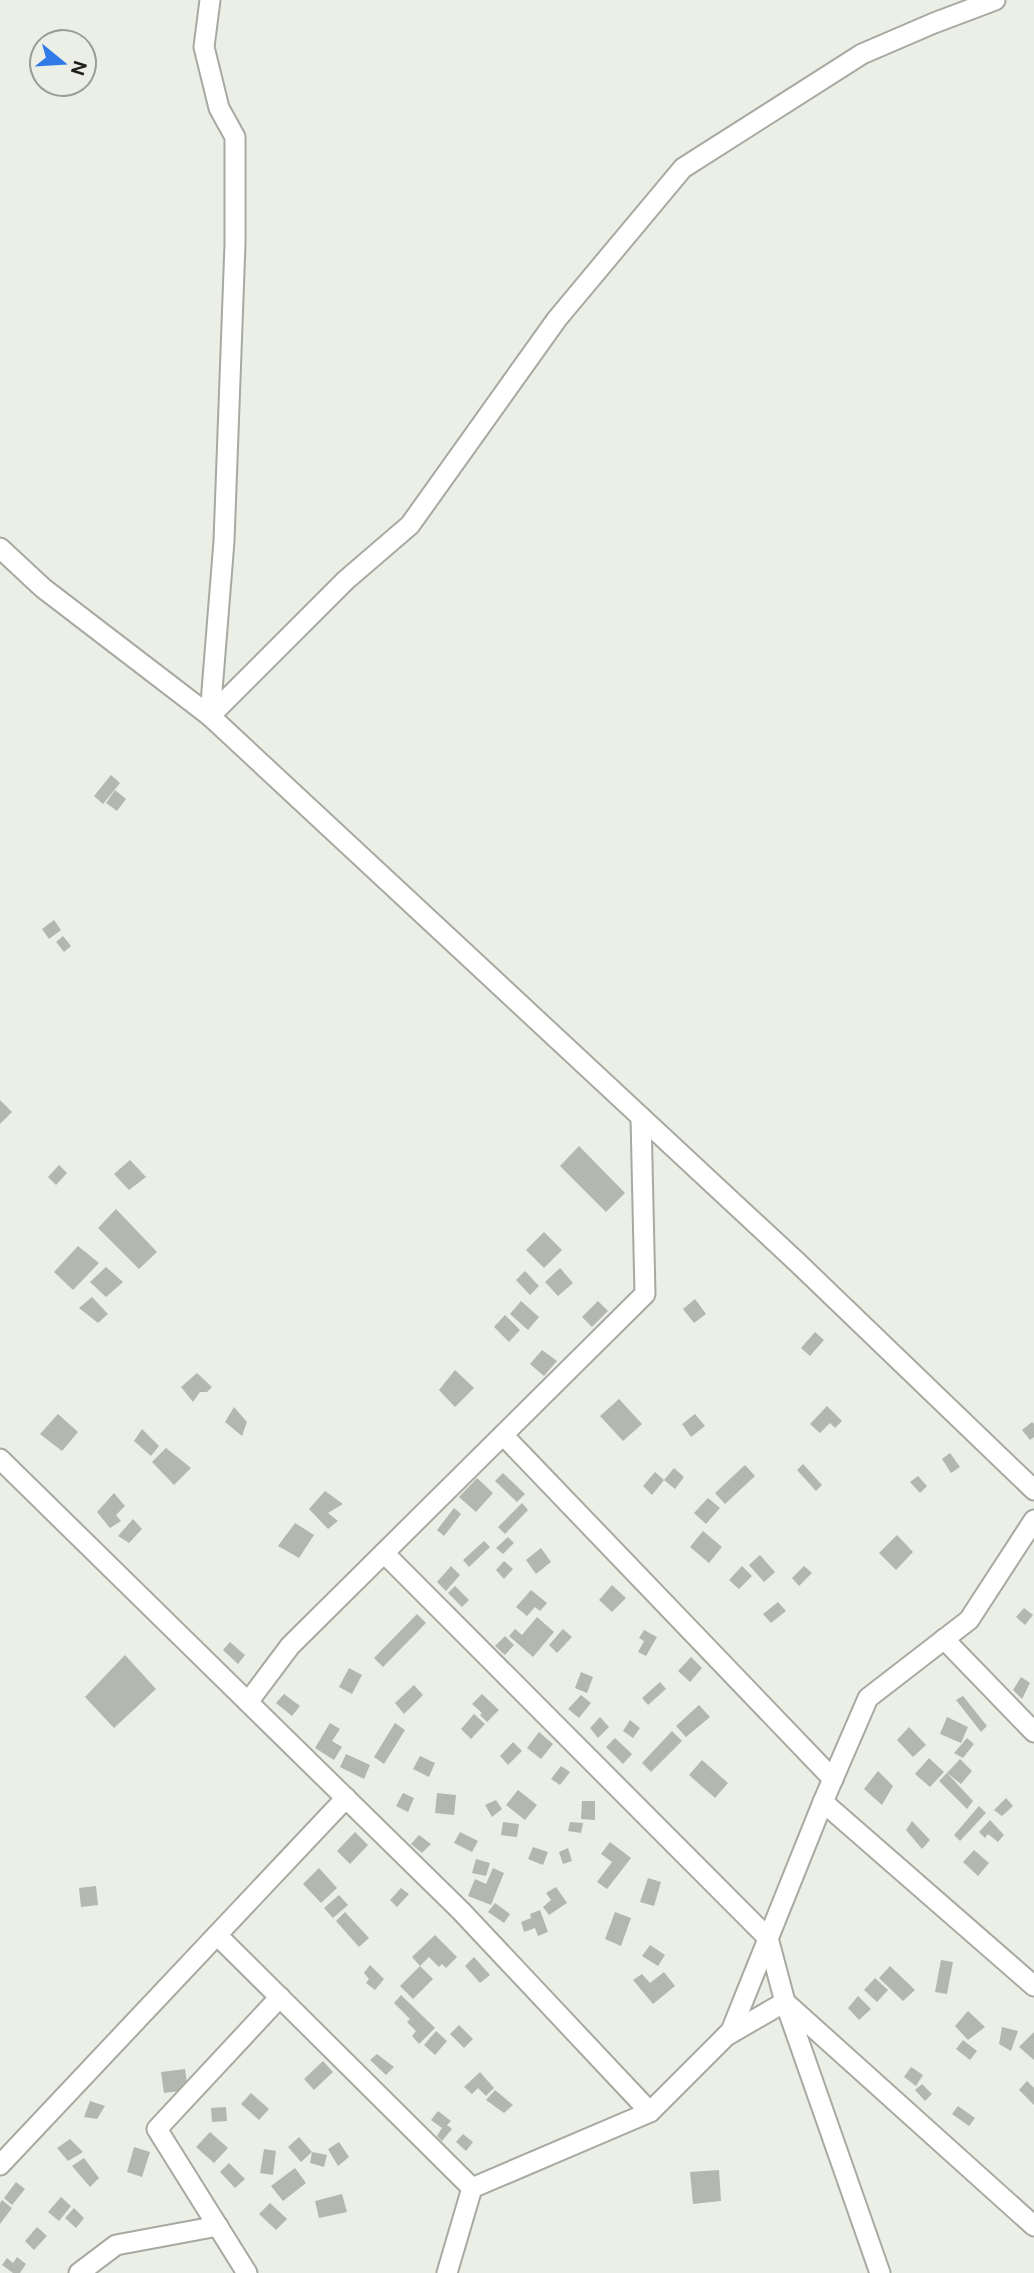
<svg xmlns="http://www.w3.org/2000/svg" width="1034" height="2273" viewBox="0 0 1034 2273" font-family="'DM Sans',sans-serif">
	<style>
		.building { fill: #b4b7ae }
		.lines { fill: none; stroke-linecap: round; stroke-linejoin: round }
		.minor-casing { stroke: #a7aaa1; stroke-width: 23 }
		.minor { stroke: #fff; stroke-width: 19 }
	</style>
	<rect width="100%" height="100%" fill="#ecefe5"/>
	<g class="building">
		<path d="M111 775 120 783 103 804 94 796Z"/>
		<path d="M115 790 126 799 117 811 106 803Z"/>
		<path d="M54 920 61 930 49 939 42 929Z"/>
		<path d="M63 936 71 946 64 952 56 942Z"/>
		<path d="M0 1100 12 1112 0 1124Z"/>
		<path d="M579 1146 625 1193 606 1212 560 1166Z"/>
		<path d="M130 1160 146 1177 129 1190 114 1174Z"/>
		<path d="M59 1165 67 1173 56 1185 48 1177Z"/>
		<path d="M116 1209 157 1252 139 1269 98 1228Z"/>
		<path d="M544 1232 562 1250 544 1268 526 1250Z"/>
		<path d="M78 1246 99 1263 73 1290 54 1272Z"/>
		<path d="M106 1267 123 1282 106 1297 90 1282Z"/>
		<path d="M560 1268 573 1283 558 1296 545 1282Z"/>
		<path d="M525 1271 539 1286 530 1295 516 1280Z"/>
		<path d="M92 1297 108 1314 98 1323 79 1308Z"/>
		<path d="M695 1299 706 1314 694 1323 683 1309Z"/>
		<path d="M521 1301 539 1317 528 1330 510 1314Z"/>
		<path d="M598 1301 608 1311 592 1327 582 1317Z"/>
		<path d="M505 1315 520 1330 509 1342 494 1327Z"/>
		<path d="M815 1332 824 1340 810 1356 801 1348Z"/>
		<path d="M542 1350 557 1361 544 1376 530 1364Z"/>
		<path d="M455 1370 474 1388 455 1407 439 1390Z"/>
		<path d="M197 1373 212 1387 207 1392H200L193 1402 181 1387Z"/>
		<path d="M619 1399 642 1424 623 1441 600 1416Z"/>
		<path d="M827 1406 842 1421 835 1428 830 1423 820 1433 810 1424Z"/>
		<path d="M234 1407 247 1422 242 1436 225 1422Z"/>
		<path d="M58 1414 78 1432 62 1451 40 1434Z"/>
		<path d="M695 1414 705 1426 691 1437 682 1424Z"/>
		<path d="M1032 1422 1034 1424V1437L1030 1440 1022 1430Z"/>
		<path d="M142 1429 159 1446 151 1456 134 1441Z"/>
		<path d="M166 1448 191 1468 174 1485 152 1462Z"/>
		<path d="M950 1453 960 1467 951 1473 942 1459Z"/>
		<path d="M803 1464 822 1485 816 1491 797 1470Z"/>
		<path d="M745 1465 755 1476 725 1504 715 1493Z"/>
		<path d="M674 1468 684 1477 675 1489 664 1480Z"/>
		<path d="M655 1472 664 1480 652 1495 643 1486Z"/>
		<path d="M503 1473 525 1494 517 1502 495 1481Z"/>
		<path d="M918 1476 927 1486 920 1493 910 1482Z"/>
		<path d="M477 1478 493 1493 476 1512 459 1497Z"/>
		<path d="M325 1491 343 1504 328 1513 338 1521 328 1529 309 1509Z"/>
		<path d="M114 1493 125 1506 116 1515 121 1521 110 1528 97 1512Z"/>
		<path d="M708 1498 720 1508 706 1524 694 1513Z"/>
		<path d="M522 1503 528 1510 505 1534 498 1527Z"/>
		<path d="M454 1508 461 1514 444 1536 437 1530Z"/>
		<path d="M133 1519 142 1529 129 1543 118 1536Z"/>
		<path d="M295 1523 314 1535 299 1558 278 1546Z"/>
		<path d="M703 1531 722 1547 709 1563 690 1547Z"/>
		<path d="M897 1535 913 1552 896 1570 879 1553Z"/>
		<path d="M508 1537 514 1543 503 1554 496 1548Z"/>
		<path d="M484 1541 490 1547 469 1567 463 1560Z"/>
		<path d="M541 1548 551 1562 536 1574 526 1560Z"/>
		<path d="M760 1555 775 1572 764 1582 749 1565Z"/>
		<path d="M504 1561 513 1569 504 1579 496 1570Z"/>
		<path d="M451 1566 460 1575 446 1591 437 1582Z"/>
		<path d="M742 1566 752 1576 739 1589 729 1580Z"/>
		<path d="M804 1566 812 1573 799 1586 792 1578Z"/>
		<path d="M612 1585 626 1598 612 1612 599 1600Z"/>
		<path d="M455 1586 469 1600 462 1607 448 1593Z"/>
		<path d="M531 1590 547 1603 540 1611 535 1607 527 1616 516 1607Z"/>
		<path d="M778 1602 786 1611 771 1623 763 1614Z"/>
		<path d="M1024 1608 1033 1615 1025 1625 1016 1617Z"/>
		<path d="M417 1614 426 1623 383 1667 374 1658Z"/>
		<path d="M537 1617 554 1632 533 1657 509 1636 515 1629 522 1635Z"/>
		<path d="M563 1629 572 1637 557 1653 549 1645Z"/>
		<path d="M644 1630 657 1637 646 1656 638 1652 644 1641 639 1638Z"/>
		<path d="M505 1636 514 1645 505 1655 495 1646Z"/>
		<path d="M230 1642 245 1655 238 1664 223 1650Z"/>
		<path d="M125 1655 156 1689 114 1728 85 1697Z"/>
		<path d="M691 1657 702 1668 690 1682 678 1671Z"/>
		<path d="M349 1668 362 1675 352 1694 339 1687Z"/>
		<path d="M581 1672 593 1677 587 1693 575 1688Z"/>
		<path d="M1021 1677 1030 1683 1022 1699 1013 1690Z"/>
		<path d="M660 1682 666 1689 648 1705 642 1698Z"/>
		<path d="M414 1685 423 1695 404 1714 395 1703Z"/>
		<path d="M284 1694 300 1706 292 1716 276 1703Z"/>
		<path d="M482 1694 499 1710 487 1722 480 1715 482 1713 472 1704Z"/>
		<path d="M581 1695 591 1703 579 1718 568 1709Z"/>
		<path d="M963 1696 987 1726 981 1732 956 1700Z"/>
		<path d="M699 1705 710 1717 686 1737 676 1726Z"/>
		<path d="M474 1714 485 1724 471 1739 461 1729Z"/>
		<path d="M600 1717 609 1727 598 1738 590 1728Z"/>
		<path d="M947 1717 968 1727 961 1743 940 1734Z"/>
		<path d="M630 1720 640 1728 633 1738 623 1731Z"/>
		<path d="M330 1723 340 1729 332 1741 342 1747 334 1760 315 1748Z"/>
		<path d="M395 1723 405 1730 384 1764 374 1757Z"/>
		<path d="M909 1727 926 1745 913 1757 897 1740Z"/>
		<path d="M672 1731 682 1741 651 1772 642 1763Z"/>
		<path d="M539 1732 553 1744 541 1759 527 1748Z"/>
		<path d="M615 1738 632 1754 623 1764 606 1747Z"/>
		<path d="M967 1738 974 1744 963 1758 954 1753Z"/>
		<path d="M513 1742 522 1751 508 1765 500 1756Z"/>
		<path d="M346 1754 370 1765 364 1779 340 1767Z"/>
		<path d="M420 1756 435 1763 429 1777 413 1769Z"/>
		<path d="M929 1758 944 1772 930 1787 915 1774Z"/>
		<path d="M960 1759 972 1771 961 1784 947 1773Z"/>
		<path d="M702 1760 728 1783 715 1798 689 1775Z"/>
		<path d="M561 1766 570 1772 560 1785 551 1779Z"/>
		<path d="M878 1771 893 1786 882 1805 864 1789Z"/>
		<path d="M947 1773 973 1801 967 1809 939 1781Z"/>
		<path d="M518 1790 537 1805 525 1820 506 1805Z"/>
		<path d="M403 1793 414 1798 408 1812 396 1806Z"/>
		<path d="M437 1793 456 1795 454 1815 435 1813Z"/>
		<path d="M1006 1798 1013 1806 1002 1816 994 1810Z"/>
		<path d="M496 1800 502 1809 492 1817 485 1805Z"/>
		<path d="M582 1801H595V1820L581 1819Z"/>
		<path d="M979 1806 986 1813 960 1841 954 1835Z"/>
		<path d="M990 1820 1004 1835 998 1842 988 1834 985 1838 979 1832Z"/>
		<path d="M912 1821 930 1840 922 1849 906 1830Z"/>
		<path d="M503 1822 519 1824 517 1837 501 1835Z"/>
		<path d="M570 1822 583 1823 581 1833 568 1831Z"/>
		<path d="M355 1832 368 1845 350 1864 337 1851Z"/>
		<path d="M460 1832 478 1841 472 1852 454 1843Z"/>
		<path d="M419 1835 431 1844 422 1853 411 1844Z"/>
		<path d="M610 1842 631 1858 607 1889 597 1882 612 1862 601 1854Z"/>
		<path d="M533 1847 548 1852 543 1865 528 1859Z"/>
		<path d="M568 1848 572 1861 563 1864 559 1852Z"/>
		<path d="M974 1850 989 1863 978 1876 963 1862Z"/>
		<path d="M476 1859 490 1863 486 1876 472 1873Z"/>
		<path d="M319 1868 337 1888 321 1903 303 1884Z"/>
		<path d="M493 1868 504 1873 491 1905 468 1896 475 1879 486 1884Z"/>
		<path d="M648 1878 661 1882 654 1906 640 1902Z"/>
		<path d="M96 1886 98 1905 81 1907 79 1888Z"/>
		<path d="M556 1887 567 1903 549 1915 543 1907 551 1900 546 1893Z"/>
		<path d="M401 1888 409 1894 397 1907 390 1900Z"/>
		<path d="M339 1895 348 1905 333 1918 324 1908Z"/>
		<path d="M495 1903 510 1914 504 1923 488 1912Z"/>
		<path d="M540 1910 548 1932 538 1936 535 1928 524 1932 521 1922 531 1918 530 1914Z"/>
		<path d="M345 1912 369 1938 359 1947 336 1921Z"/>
		<path d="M615 1912 631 1918 621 1946 605 1939Z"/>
		<path d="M435 1935 457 1957 446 1968 442 1964 439 1967 429 1957 420 1966 412 1957Z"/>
		<path d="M650 1945 665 1955 658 1966 642 1956Z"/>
		<path d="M474 1957 490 1975 480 1983 465 1966Z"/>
		<path d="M941 1960 953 1962 947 1994 935 1992Z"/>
		<path d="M370 1965 384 1979 375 1990 366 1983 369 1979 364 1973Z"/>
		<path d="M420 1966 433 1979 413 1999 400 1986Z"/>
		<path d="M890 1966 915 1990 903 2001 879 1978Z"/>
		<path d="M664 1972 675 1986 653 2004 633 1980 642 1974 650 1983Z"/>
		<path d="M875 1978 888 1990 877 2002 864 1990Z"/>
		<path d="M401 1995 435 2028 419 2044 412 2036 416 2031 407 2022 410 2019 394 2003Z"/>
		<path d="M858 1996 871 2009 859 2020 848 2008Z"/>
		<path d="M968 2011 985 2027 968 2040 955 2026Z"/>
		<path d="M459 2025 473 2039 464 2048 450 2034Z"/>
		<path d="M1002 2027 1018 2031 1011 2051 999 2044Z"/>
		<path d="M436 2031 447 2041 435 2055 424 2045Z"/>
		<path d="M1034 2032V2060L1019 2047Z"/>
		<path d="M963 2040 977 2051 970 2060 956 2049Z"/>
		<path d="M377 2054 394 2067 386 2075 370 2060Z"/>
		<path d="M323 2061 333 2072 314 2090 304 2079Z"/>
		<path d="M911 2067 923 2075 916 2086 904 2077Z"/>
		<path d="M185 2069 188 2090 164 2093 161 2072Z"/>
		<path d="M480 2072 494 2088 486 2096 478 2088 472 2094 464 2087Z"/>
		<path d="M1027 2081 1034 2088V2105L1019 2090Z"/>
		<path d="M922 2084 932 2094 925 2101 915 2090Z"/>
		<path d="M495 2090 513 2105 504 2113 486 2100Z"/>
		<path d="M251 2093 269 2109 259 2120 241 2104Z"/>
		<path d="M90 2101 105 2106 97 2119 84 2117Z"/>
		<path d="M958 2106 975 2118 969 2126 952 2114Z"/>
		<path d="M226 2107 227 2121 212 2122 211 2108Z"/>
		<path d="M438 2111 451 2121 447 2125 452 2129 442 2141 437 2136 442 2128 431 2120Z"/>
		<path d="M210 2132 228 2148 214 2163 196 2147Z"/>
		<path d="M463 2134 473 2142 466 2151 456 2142Z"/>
		<path d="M299 2137 312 2152 301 2162 288 2147Z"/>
		<path d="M70 2139 83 2152 68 2161 57 2148Z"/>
		<path d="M339 2142 349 2157 338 2166 328 2149Z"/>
		<path d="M134 2147 150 2152 142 2177 127 2172Z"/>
		<path d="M264 2149 276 2151 273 2175 260 2173Z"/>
		<path d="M312 2152 327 2155 324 2167 310 2163Z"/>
		<path d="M84 2158 99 2178 90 2187 72 2166Z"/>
		<path d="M229 2163 245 2179 235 2188 220 2172Z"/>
		<path d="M295 2168 306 2183 283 2201 271 2186Z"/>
		<path d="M719 2170 721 2201 693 2204 690 2172Z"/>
		<path d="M16 2182 25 2189 12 2205 4 2198Z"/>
		<path d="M342 2194 347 2212 319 2218 315 2201Z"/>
		<path d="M61 2197 71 2206 59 2221 48 2212Z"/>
		<path d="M2 2200 12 2208 0 2224V2203Z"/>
		<path d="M270 2203 287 2219 276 2230 259 2214Z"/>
		<path d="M74 2208 84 2218 76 2228 65 2218Z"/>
		<path d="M37 2227 47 2236 34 2250 25 2241Z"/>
		<path d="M17 2257 26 2264 20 2273H13L2 2265 7 2258 13 2263Z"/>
	</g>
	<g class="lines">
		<g class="minor-casing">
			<g id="minor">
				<path d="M210 0 204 47 219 108 235 137V244L224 541 210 716"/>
				<path d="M0 548 43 588 210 716 798 1263 1034 1490"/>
				<path d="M210 716 346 580 410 525 557 319 683 168 862 54 934 23 995 0"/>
				<path d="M503 1435 833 1779"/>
				<path d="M0 1459 461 1911 650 2112"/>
				<path d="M384 1553 768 1938 785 2002 880 2273"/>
				<path d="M944 1639 1034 1732"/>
				<path d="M248 1702 290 1646 645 1294 641 1117"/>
				<path d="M823 1802 1034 1986"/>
				<path d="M217 1935 472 2188"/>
				<path d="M726 2036 785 2002 1034 2226"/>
				<path d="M0 2165 346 1798"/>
				<path d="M472 2188 650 2112 731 2031 823 1802 868 1698 969 1620 1034 1520"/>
				<path d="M79 2273 116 2245 218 2226"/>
				<path d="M247 2273 157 2129 280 1997"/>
				<path d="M447 2273 472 2188"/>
			</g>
		</g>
		<use href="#minor" class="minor"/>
	</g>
	<g transform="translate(63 63) rotate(108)"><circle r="33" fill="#ecefe5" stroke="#9a9d95" stroke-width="2"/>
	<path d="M0-5L12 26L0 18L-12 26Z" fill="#317be8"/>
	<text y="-10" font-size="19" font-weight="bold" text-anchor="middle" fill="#20211d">N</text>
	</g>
</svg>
